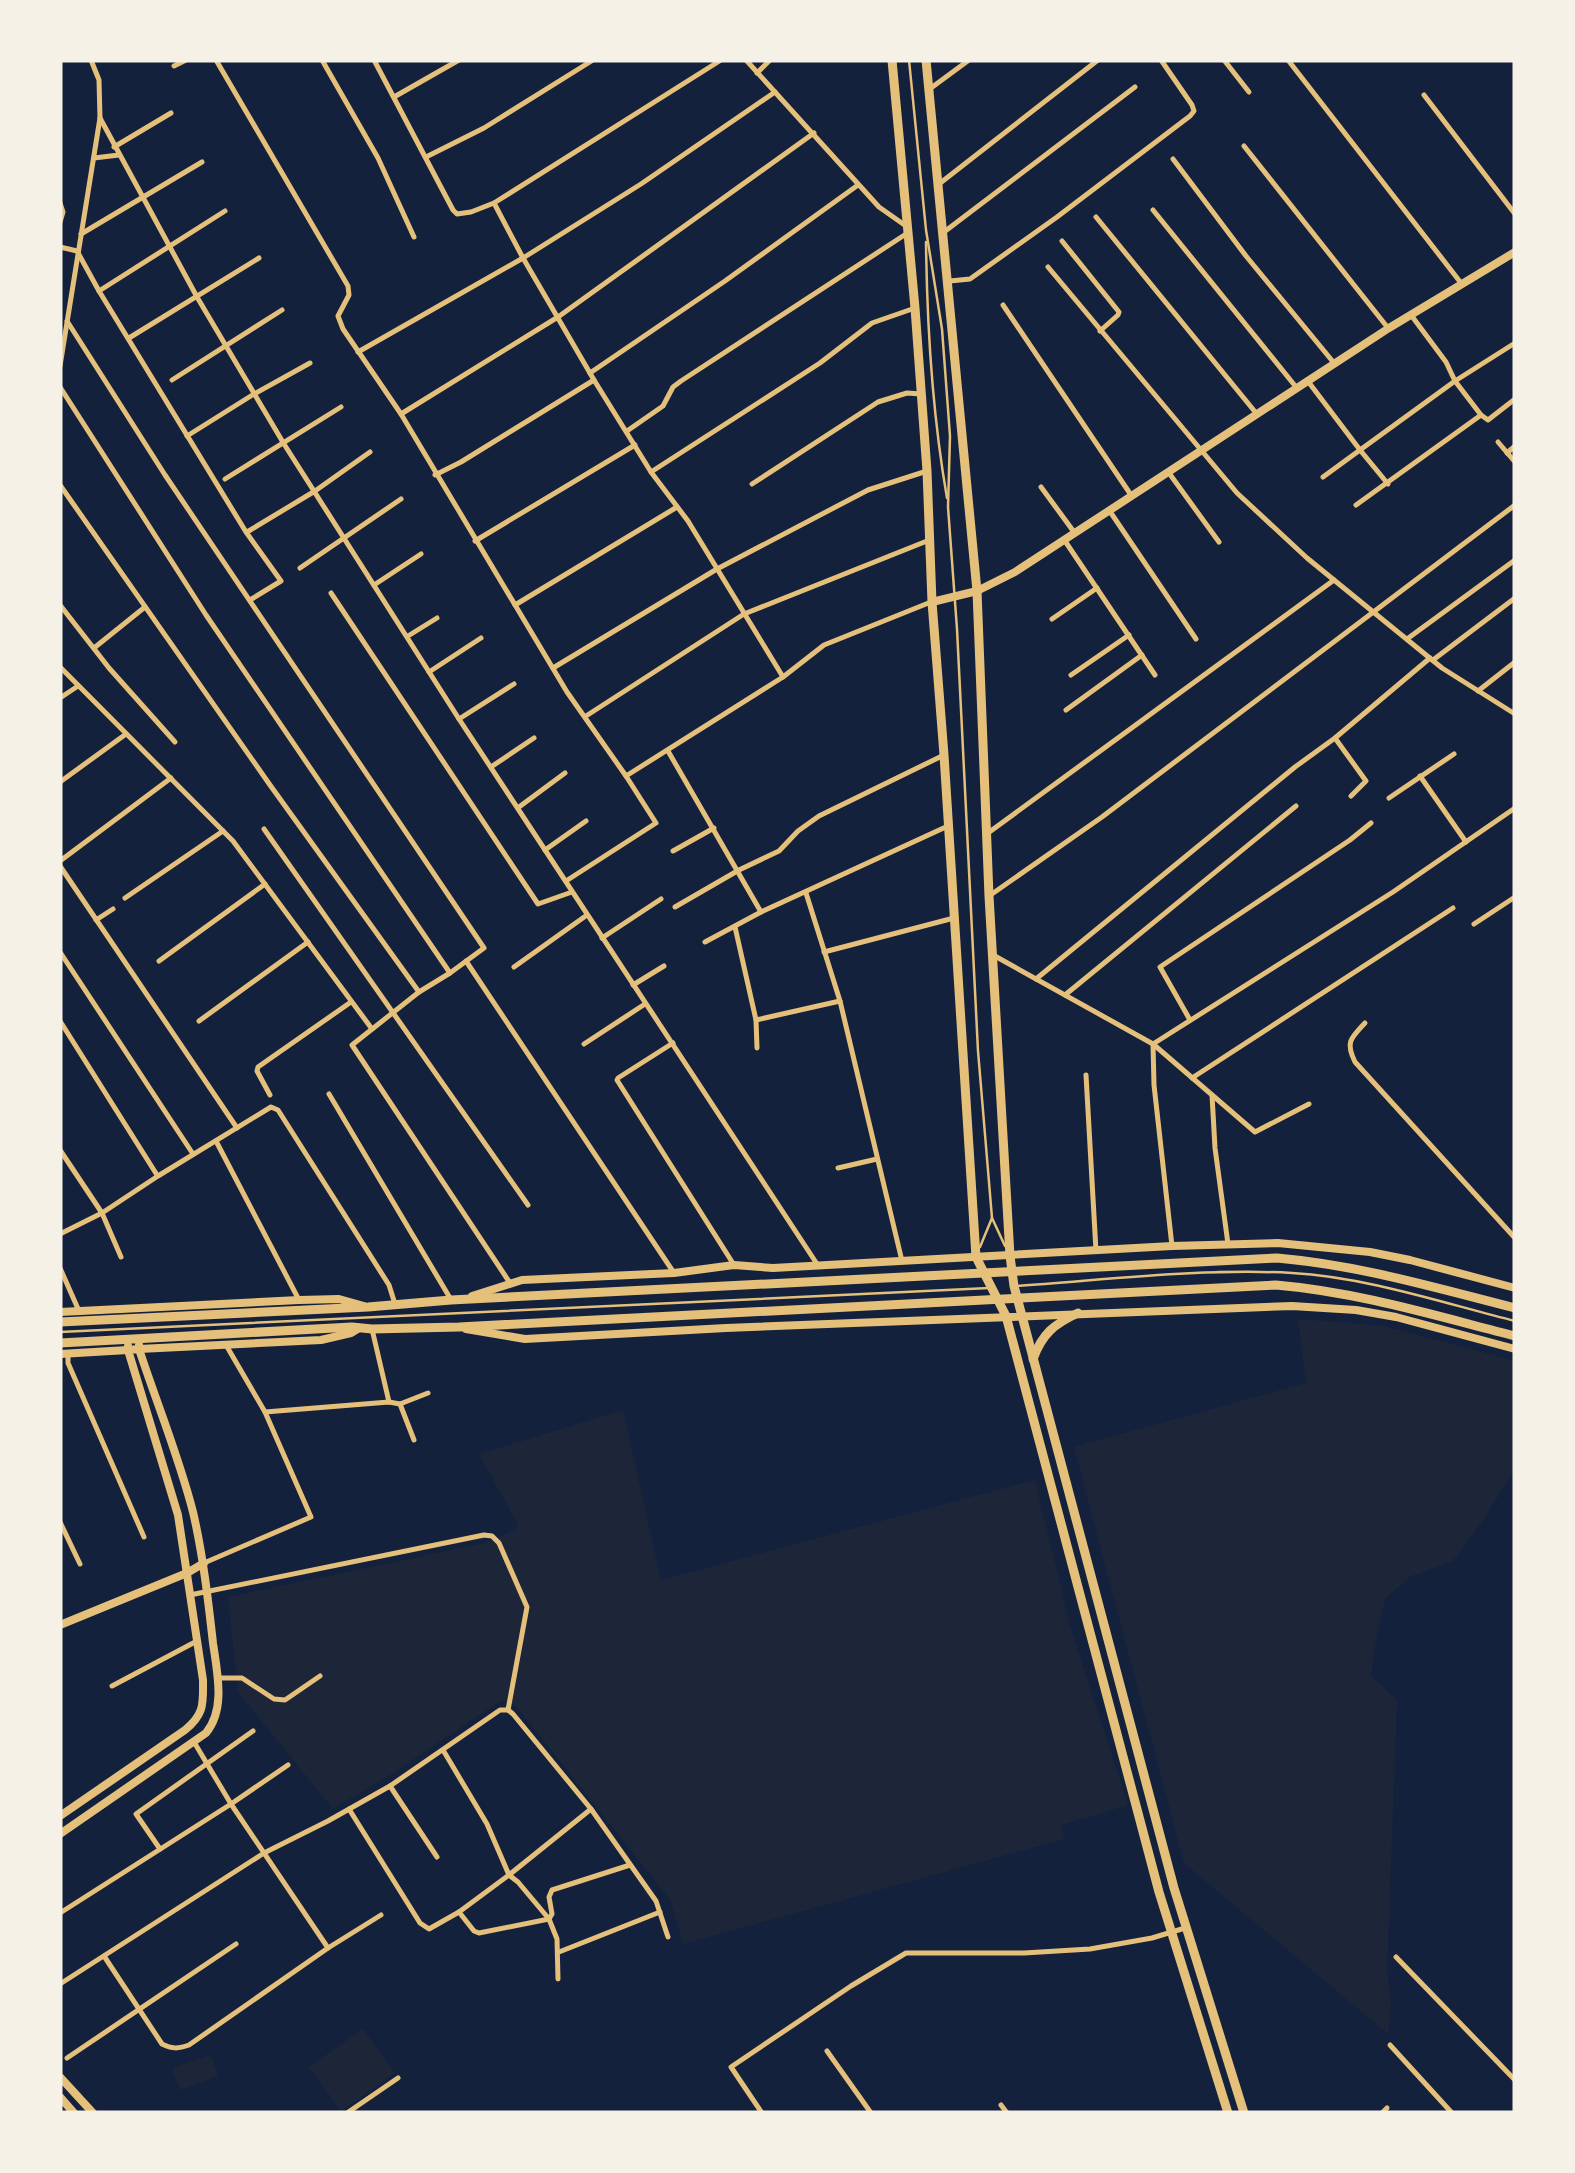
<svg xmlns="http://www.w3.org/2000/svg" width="1575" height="2173" viewBox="0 0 1575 2173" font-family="'Fira Sans Condensed',sans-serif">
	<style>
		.green { fill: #1d2539 }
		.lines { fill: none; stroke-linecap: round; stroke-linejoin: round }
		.service { stroke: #e5c07b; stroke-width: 2.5 }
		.minor { stroke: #e5c07b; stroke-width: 5 }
		.tertiary { stroke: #e5c07b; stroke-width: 8 }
		.secondary { stroke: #e5c07b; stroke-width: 8 }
		.primary { stroke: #e5c07b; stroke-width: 9 }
	</style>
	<rect width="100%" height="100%" fill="#14213d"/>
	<g class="green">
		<path d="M1298 1319 1384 1326 1515 1361V1470L1481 1523 1452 1562 1411 1576 1385 1599 1374 1649 1371 1676 1397 1700 1387 1972 1391 2006 1388 2034 1184 1863 1074 1447 1306 1383Z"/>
		<path d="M623 1410 661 1580 1035 1480 1070 1626 1128 1805 1061 1825 1064 1839 683 1944 671 1901 516 1706 502 1700 395 1772 333 1809 238 1692 228 1597 485 1543 512 1531 518 1525 479 1454Z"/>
		<path d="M363 2029 395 2073 341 2111 309 2067Z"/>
		<path d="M211 2055 218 2076 180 2090 172 2068Z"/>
	</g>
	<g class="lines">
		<g class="service">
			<path d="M909 60 926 230 942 329 950 436 948 507 957 629 978 1051 992 1218 1005 1246"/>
			<path d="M926 242C927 328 932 412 947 498"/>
			<path d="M980 1247 992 1218"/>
			<path d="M1017 1286C1106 1280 1204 1268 1292 1273 1366 1277 1443 1303 1515 1321"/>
			<path d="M60 1332 989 1288"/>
		</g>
		<g class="minor">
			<path d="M216 60 348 286 349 295 338 316 343 329 401 414 567 692 626 776 783 677"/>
			<path d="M322 60 378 158 414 237"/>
			<path d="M374 60 453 210 457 214 471 212 494 203 721 60"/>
			<path d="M746 60 879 207 906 226"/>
			<path d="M1224 60 1249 92"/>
			<path d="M1288 60 1461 283"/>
			<path d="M174 66 186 60"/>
			<path d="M757 73 770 60"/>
			<path d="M931 88 969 60"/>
			<path d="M1424 95 1515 214"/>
			<path d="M394 97 459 60"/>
			<path d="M100 118 197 297 284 444 459 719 817 1264"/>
			<path d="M1244 146 1388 328"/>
			<path d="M114 147 171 113"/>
			<path d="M426 157 484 128 593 60"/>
			<path d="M94 158 119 155"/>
			<path d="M1173 159 1246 256 1334 363"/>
			<path d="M939 184 1098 60"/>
			<path d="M60 203 63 212 60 222"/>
			<path d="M494 203 523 258 594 380 651 472 688 521 783 677 824 645 931 602"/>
			<path d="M1153 210 1296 387"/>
			<path d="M1096 217 1256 413"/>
			<path d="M944 232 1135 87"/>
			<path d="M81 234 202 162"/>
			<path d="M1062 241 1119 312 1118 315 1100 331"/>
			<path d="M60 247 77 251 99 291 246 532 281 581 250 600"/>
			<path d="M1048 267 1237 493 1307 558 1442 668 1515 714"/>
			<path d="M950 281 970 279 1057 217 1190 116 1194 111 1192 105 1161 60"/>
			<path d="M99 291 225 211"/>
			<path d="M1003 305 1131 495"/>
			<path d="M129 338 259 258"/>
			<path d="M358 352 523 258 641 184 775 92"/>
			<path d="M60 366 100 118 99 80 91 60"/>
			<path d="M590 373 725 281 858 185"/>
			<path d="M172 380 282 310"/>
			<path d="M1307 380 1360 450 1455 381 1446 362 1411 315"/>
			<path d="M60 387 206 615 450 973"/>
			<path d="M401 414 558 317 814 133"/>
			<path d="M1481 415 1488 420 1515 399"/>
			<path d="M627 431 663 406 673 387 681 381 906 234"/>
			<path d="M187 436 254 394 310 363"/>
			<path d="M1498 442 1515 462"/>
			<path d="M1507 453 1515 446"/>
			<path d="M651 472 820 363 872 323 915 308"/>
			<path d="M1169 473 1219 542"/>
			<path d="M435 475 461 462 594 380"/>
			<path d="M1323 477 1360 450 1388 484"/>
			<path d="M225 479 341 407"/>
			<path d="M752 484 878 402 907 393 921 394"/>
			<path d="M60 485 270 785 419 992 450 973 484 948 165 475 67 321"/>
			<path d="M1041 487 1074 532"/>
			<path d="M1356 505 1481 415 1455 381 1515 343"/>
			<path d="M1109 510 1196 639"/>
			<path d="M247 532 315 491 370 452"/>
			<path d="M475 541 635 445"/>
			<path d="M1065 541 1155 675"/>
			<path d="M300 568 401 499"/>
			<path d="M374 585 421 554"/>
			<path d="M331 593 538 904 572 892"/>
			<path d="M60 605 109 668 175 742"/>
			<path d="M515 605 677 507"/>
			<path d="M1052 619 1097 588"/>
			<path d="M408 636 437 618"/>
			<path d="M1407 639 1515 560"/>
			<path d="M94 648 145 607"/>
			<path d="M1433 660 1515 598"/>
			<path d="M60 667 233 841 372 1029"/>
			<path d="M553 668 717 569 868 490 927 471"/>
			<path d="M429 672 481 638"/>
			<path d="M1071 675 1129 635"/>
			<path d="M1478 691 1515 662"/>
			<path d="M60 698 78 686"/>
			<path d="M1066 710 1142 655"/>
			<path d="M586 716 744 614 927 541"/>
			<path d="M459 719 514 684"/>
			<path d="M1335 738 1366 781 1351 796"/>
			<path d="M668 751 761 912"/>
			<path d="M491 767 534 738"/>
			<path d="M1420 776 1466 842"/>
			<path d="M60 782 126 734"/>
			<path d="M1389 798 1454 754"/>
			<path d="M519 807 565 773"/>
			<path d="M264 829 528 1205"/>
			<path d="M988 833 1334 580"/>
			<path d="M545 850 586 821"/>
			<path d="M673 851 714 828"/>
			<path d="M60 861 171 778"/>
			<path d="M60 866 237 1128"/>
			<path d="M566 881 656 823 626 776"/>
			<path d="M806 893 840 1001 902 1261"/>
			<path d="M989 896 1102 817 1515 505"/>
			<path d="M125 898 223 831"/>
			<path d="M675 907 739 870 779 851 798 831 819 816 944 755"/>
			<path d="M96 920 113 909"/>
			<path d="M1474 924 1515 897"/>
			<path d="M735 927 756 1020 757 1048"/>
			<path d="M602 938 661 899"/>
			<path d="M705 942 761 912 948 826"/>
			<path d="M60 952 193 1154"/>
			<path d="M824 952 954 918"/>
			<path d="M993 955 1153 1044 1255 1132 1309 1104"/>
			<path d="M159 961 265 884"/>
			<path d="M466 961 674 1273"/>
			<path d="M514 967 587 915"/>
			<path d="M1036 979 1295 767 1335 738 1430 658"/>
			<path d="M633 985 664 966"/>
			<path d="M419 992 352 1045 510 1283"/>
			<path d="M1065 995 1296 806"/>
			<path d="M756 1020 840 1001"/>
			<path d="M1190 1020 1160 967 1350 840 1371 823"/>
			<path d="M60 1021 157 1175"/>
			<path d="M199 1021 308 942"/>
			<path d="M1365 1023C1351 1038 1345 1042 1355 1062L1515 1238"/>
			<path d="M673 1043 618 1078 617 1080 734 1265"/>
			<path d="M584 1044 645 1004"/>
			<path d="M1086 1075 1096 1251"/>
			<path d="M1192 1078 1453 908"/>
			<path d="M329 1094 450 1298"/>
			<path d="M270 1095 257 1071 258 1067 351 1002"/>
			<path d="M1212 1095 1215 1148 1228 1244"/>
			<path d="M216 1141 299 1300"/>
			<path d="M60 1150 102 1213 121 1257"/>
			<path d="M838 1168 877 1159"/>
			<path d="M60 1234 102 1213 158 1176 271 1107 278 1110 389 1285 395 1304"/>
			<path d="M1172 1246 1154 1085 1153 1044 1393 892 1515 808"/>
			<path d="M60 1268 79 1311"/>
			<path d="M372 1329 389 1402"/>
			<path d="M68 1353V1363L144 1537"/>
			<path d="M400 1404 414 1440"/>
			<path d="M265 1412 389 1402 400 1404 428 1393"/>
			<path d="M60 1522 80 1564"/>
			<path d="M204 1563 311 1517 265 1412 226 1345"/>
			<path d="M190 1595 484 1535 492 1536 499 1543 527 1607 508 1710"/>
			<path d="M218 1678H242L274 1699 285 1700 320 1676"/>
			<path d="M112 1686 197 1641"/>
			<path d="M194 1742 231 1804 328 1948"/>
			<path d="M443 1750 487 1824 509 1875 518 1882 549 1919 557 1939 558 1979"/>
			<path d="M390 1786 437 1857"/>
			<path d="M349 1809 420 1923 429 1929 459 1912 509 1875 591 1809"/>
			<path d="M160 1849 136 1814 253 1731"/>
			<path d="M459 1912 474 1931 479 1933 549 1919 552 1914 549 1897 552 1890 630 1865"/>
			<path d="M60 1913 231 1804 288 1765"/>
			<path d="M559 1952 660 1912"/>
			<path d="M104 1956 162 2044C172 2049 178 2049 189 2045L328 1948 381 1915"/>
			<path d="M1396 1957 1515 2080"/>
			<path d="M60 1984 264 1853 328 1821 390 1786 500 1710H508L513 1714 591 1809 656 1901 668 1937"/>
			<path d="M1390 2045 1452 2113"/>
			<path d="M827 2051 871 2113"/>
			<path d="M67 2058 236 1944"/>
			<path d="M1001 2105 1007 2113"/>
			<path d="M347 2113 398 2078"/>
			<path d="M762 2113 731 2067 851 1986 906 1953H1024L1090 1949 1152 1938 1185 1928"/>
			<path d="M1382 2113 1387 2108"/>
		</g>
		<g class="tertiary">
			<path d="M472 1296 522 1280 674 1273 734 1265 773 1268 1172 1246 1278 1243 1370 1252 1410 1260 1515 1288"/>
			<path d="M60 1312 299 1300 339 1299 364 1306"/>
			<path d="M466 1329 525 1339 726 1328 1292 1306 1356 1310 1396 1317 1515 1349"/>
			<path d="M139 1345V1349L321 1340 351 1333 359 1328"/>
			<path d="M60 1354 128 1350V1346"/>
			<path d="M60 1625 187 1573 204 1563"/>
		</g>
		<g class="secondary">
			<path d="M932 602 977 591 1015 572 1389 328 1515 252"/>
			<path d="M60 1816 185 1730C205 1714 203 1703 203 1680L178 1515 128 1350 139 1349C157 1404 179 1457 193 1512 203 1555 208 1599 213 1643 217 1672 226 1709 206 1733L60 1834"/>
			<path d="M60 2077 93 2113"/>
			<path d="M60 2097 74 2113"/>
		</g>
		<g class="primary">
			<path d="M892 60 915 308 927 471 932 602 944 755 976 1257 1006 1316 1159 1892 1228 2113"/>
			<path d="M926 60 977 591 989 896 1010 1256 1014 1286 1174 1888 1244 2113"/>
			<path d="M60 1322 368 1307 451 1300 1277 1258C1359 1265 1436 1288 1515 1308"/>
			<path d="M60 1343 352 1327 372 1329 459 1327 1276 1285C1358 1292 1436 1316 1515 1336"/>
			<path d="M1033 1359C1042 1334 1054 1324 1078 1313"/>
		</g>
	</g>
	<rect width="1575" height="2173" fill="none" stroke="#f6f1e7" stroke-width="125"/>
</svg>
